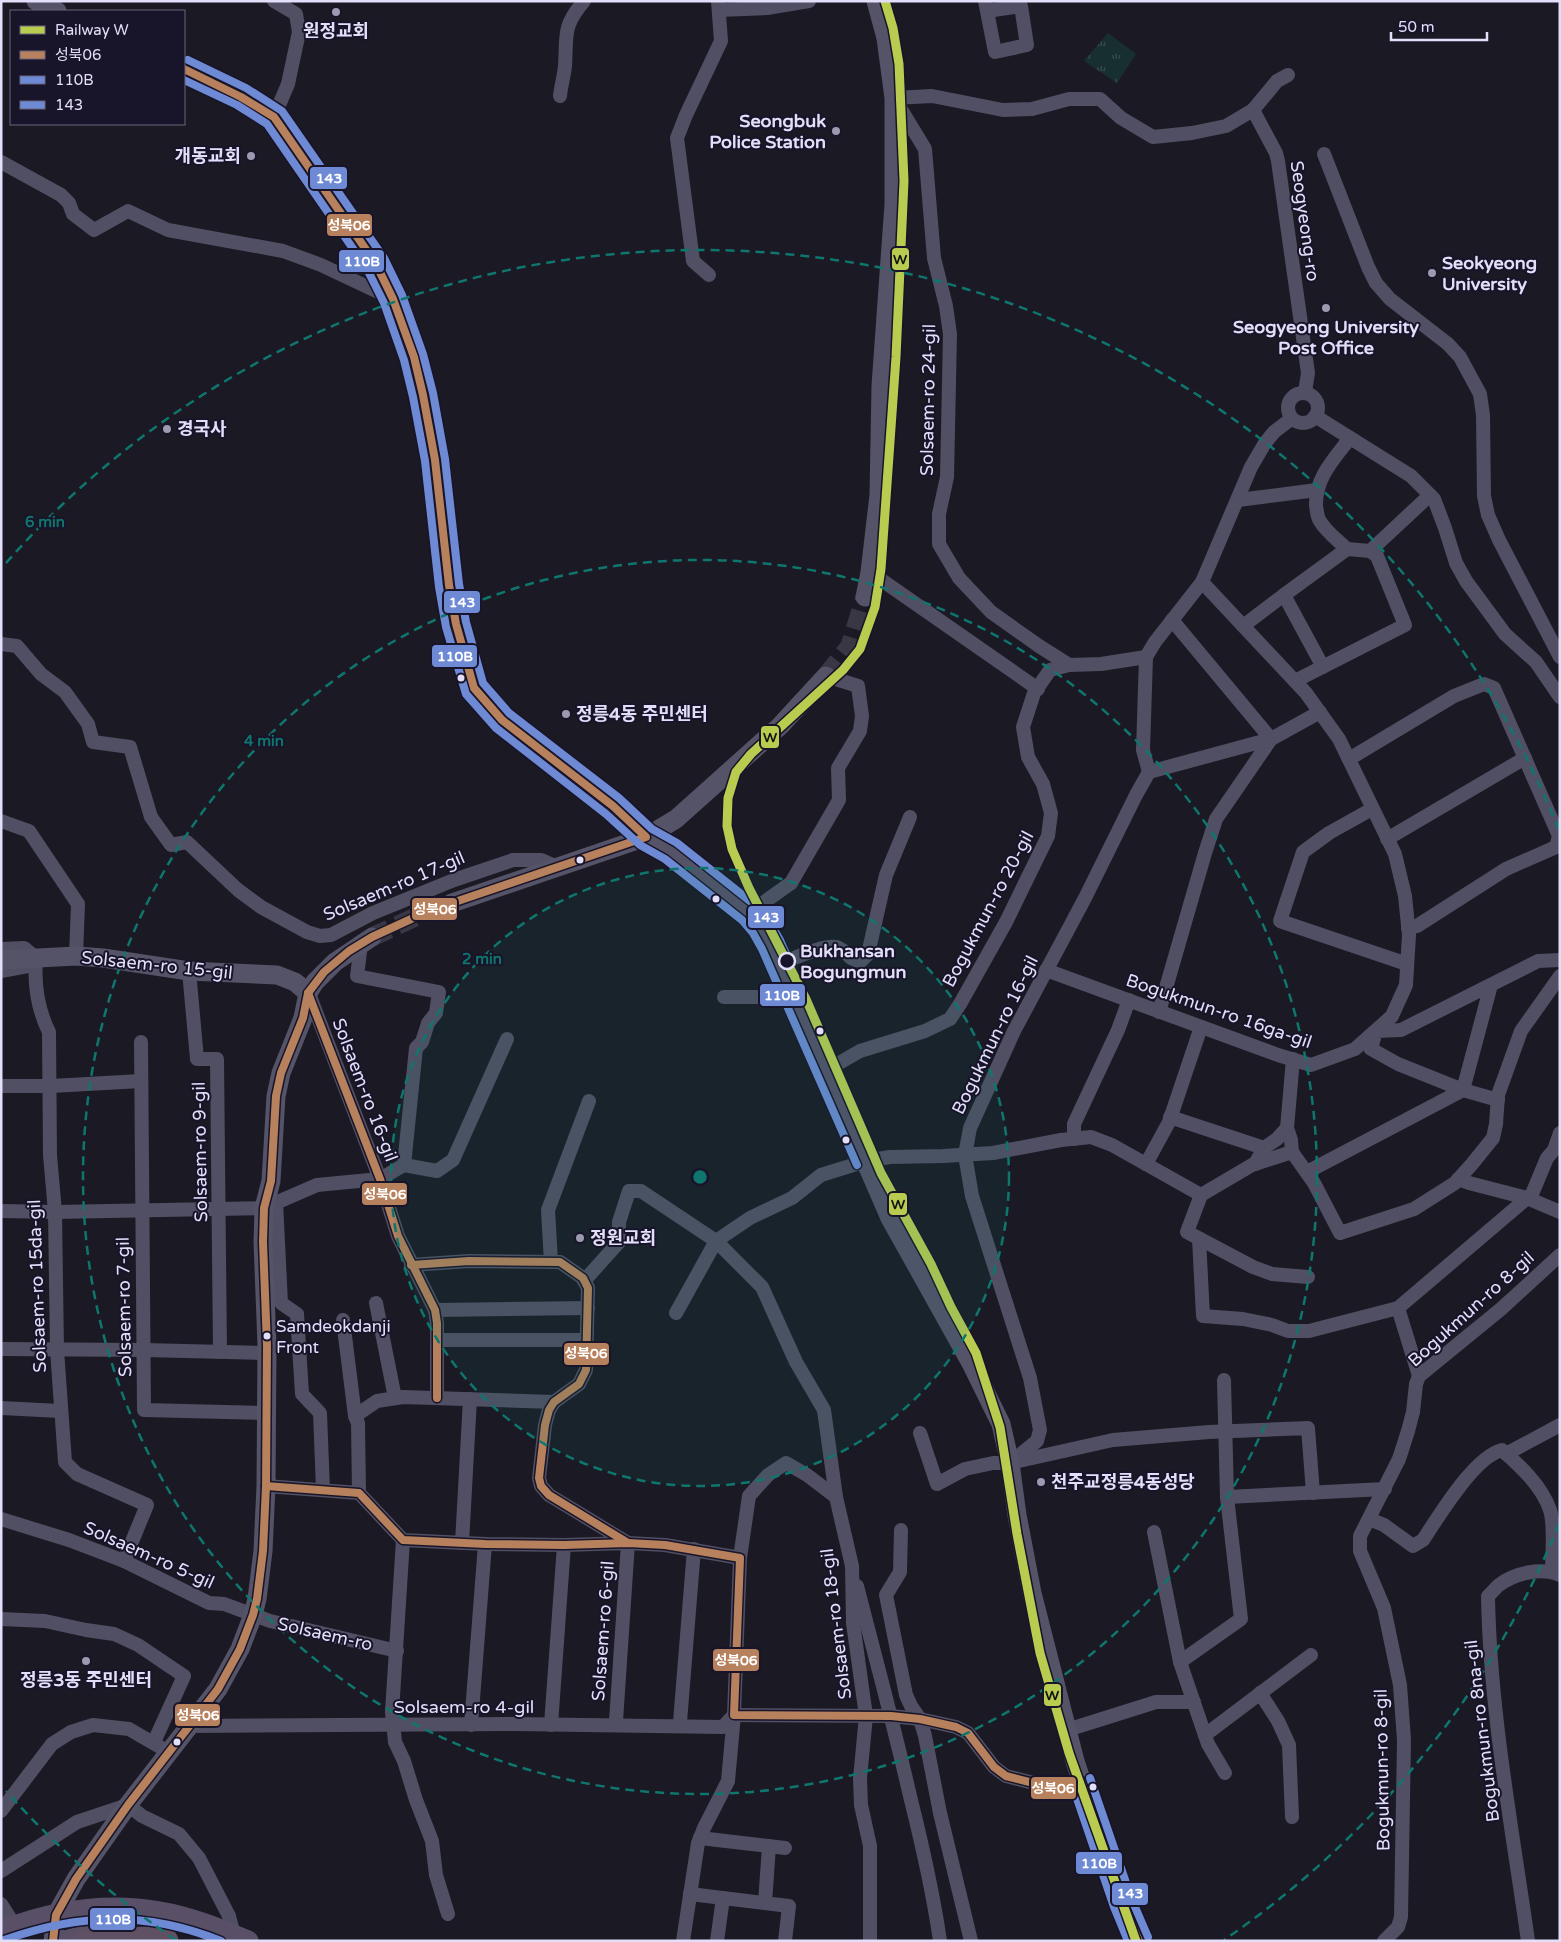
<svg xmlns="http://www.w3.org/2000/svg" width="1561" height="1942" viewBox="0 0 1561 1942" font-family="'Varela Round','Noto Sans KR',sans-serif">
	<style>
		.grass { fill: url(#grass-tufts) }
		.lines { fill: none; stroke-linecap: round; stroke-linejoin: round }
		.secondary-tunnel { stroke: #393744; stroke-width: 19; stroke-dasharray: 19 9; stroke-linecap: butt }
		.street { stroke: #514f63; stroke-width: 14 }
		.secondary { stroke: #555368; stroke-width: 19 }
		.primary { stroke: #595068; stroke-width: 21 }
		.highway { stroke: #605064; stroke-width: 25 }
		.bus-1-casing { stroke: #181429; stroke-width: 11 }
		.bus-2-casing { stroke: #181429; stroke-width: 11 }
		.bus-3-casing { stroke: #181429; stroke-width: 11 }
		.bus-1 { stroke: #b6815c; stroke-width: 8 }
		.bus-2 { stroke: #6e8ad4; stroke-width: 8 }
		.bus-3 { stroke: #6e8ad4; stroke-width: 8 }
		.rail-1-casing { stroke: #181429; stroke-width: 12 }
		.rail-1 { stroke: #bacc50; stroke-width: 9 }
		.ring { fill: none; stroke: #0f766e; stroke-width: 2.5; stroke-dasharray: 9 6 }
		.poi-dot { fill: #9d9ab0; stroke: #181429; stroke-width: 2 }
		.bus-dot { fill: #e3dffb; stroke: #181429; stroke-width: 2 }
		.stop-dot { fill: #181429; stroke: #e3dffb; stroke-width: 2.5 }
		.labels { text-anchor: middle; stroke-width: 4; stroke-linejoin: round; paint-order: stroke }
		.bus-label { font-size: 17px; fill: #e3dffb; stroke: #181429; text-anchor: start }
		.poi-label { font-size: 18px; font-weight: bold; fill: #e3dffb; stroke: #181429; text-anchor: start }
		.street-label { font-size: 18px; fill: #e3dffb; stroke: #181429 }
		.stop-label { font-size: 18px; font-weight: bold; fill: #e3dffb; stroke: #181429; text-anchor: start }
		.centre { fill: #0f766e; stroke: #181429; stroke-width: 2.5 }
		.ring-label { font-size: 15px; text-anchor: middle; font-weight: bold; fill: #0f766e; stroke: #181429; stroke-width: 4; stroke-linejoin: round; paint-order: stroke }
		.line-badge { stroke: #181429; stroke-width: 2 }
		.badge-label { font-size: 14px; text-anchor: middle; font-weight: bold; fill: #fff }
		.pale-badge-label { font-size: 14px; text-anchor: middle; font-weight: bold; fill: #111 }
	</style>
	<defs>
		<pattern id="grass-tufts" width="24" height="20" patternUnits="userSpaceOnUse" patternTransform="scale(1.25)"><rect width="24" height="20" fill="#182f30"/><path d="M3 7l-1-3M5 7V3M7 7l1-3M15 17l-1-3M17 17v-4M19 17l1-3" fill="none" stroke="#394d4f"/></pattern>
	</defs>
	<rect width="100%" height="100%" fill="#1b1924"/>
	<path class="grass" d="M1108 33 1136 54 1117 83 1084 61Z"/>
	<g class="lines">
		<g class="secondary-tunnel">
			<path d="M826 676 850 646 865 597"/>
			<path d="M372 937 422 914 452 903"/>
		</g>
		<g class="street">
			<path d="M985 1 995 52 1027 45 1021 6 987 11"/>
			<path d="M719 10 767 8 809 1"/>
			<path d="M560 96C561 86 564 76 565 66 567 35 562 27 584 1"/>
			<path d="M1253 110 1277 81 1288 75"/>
			<path d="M274 117 288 84 299 32 296 14 274 1"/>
			<path d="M1324 154 1368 267 1376 283 1390 299 1448 344 1460 357 1480 394 1483 415 1484 496 1488 515 1499 540 1560 657"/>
			<path d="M1 162 61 195 69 203 73 214 94 230 128 211 168 230 283 251 321 265 393 299"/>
			<path d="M709 275 693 261 677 138 686 115 721 41 718 1"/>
			<circle cx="1303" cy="408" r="15"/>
			<path d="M1315 416 1411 476 1434 499 1445 528 1456 563 1466 581 1505 634 1536 662 1560 697"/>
			<path d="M1238 500 1317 490"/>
			<path d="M1347 549C1339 541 1326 532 1320 521 1317 517 1317 511 1316 506 1315 478 1334 459 1350 438"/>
			<path d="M1370 551 1430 495"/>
			<path d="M870 572 1038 689"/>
			<path d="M1243 626 1284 595"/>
			<path d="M1 644 17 646 41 674 65 692 88 724 93 742 130 747 151 817 171 845 187 842 238 890 261 907 307 932 320 936 331 935 373 913 454 880 513 860H541L557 867"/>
			<path d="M1146 657 1101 664 1069 665 1039 646 991 612 959 578 939 544V514L947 477 950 334 946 306 934 258 925 149 894 98 932 96 1003 110 1032 109 1069 99H1100L1121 118 1153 137 1192 133 1226 126 1253 110 1276 153 1278 161 1308 373 1305 392"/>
			<path d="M1295 681 1405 625 1377 556 1370 551 1347 549 1284 595 1323 667"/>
			<path d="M1349 759 1454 696 1484 684 1494 688 1559 836 1556 847 1506 869 1417 926 1408 928"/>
			<path d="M1149 772 1143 750 1146 657 1155 642 1202 582 1251 467 1265 443 1274 432 1291 419"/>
			<path d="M1372 809 1329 833 1303 852 1280 921 1407 964"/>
			<path d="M1 821 29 831 78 904 76 956"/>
			<path d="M1387 839 1525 758"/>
			<path d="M749 913 791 883 839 800 838 768 860 731 862 716 858 686 826 676"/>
			<path d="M361 944 357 976 439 992 436 1013 428 1023 422 1042 416 1048 404 1165"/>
			<path d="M1 949 24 948 36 958"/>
			<path d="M36 958C34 984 37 1008 49 1032L50 1155 55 1212 57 1350 65 1462 77 1474 147 1505 124 1561"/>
			<path d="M780 964C792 959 829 942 839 948 850 953 847 960 861 961L868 954 886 875 910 817"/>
			<path d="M1046 970 1278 1055 1311 1065 1355 1049 1392 1016 1406 985 1409 935 1405 896 1395 854 1339 739 1306 693 1202 582"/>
			<path d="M1 971 28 966 30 964"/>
			<path d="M189 971 197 1059H217L220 1352"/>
			<path d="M1491 985 1463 1090 1398 1064 1371 1049 1376 1031 1401 1030 1538 961 1560 960"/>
			<path d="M309 994 380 1179 398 1236 435 1310 437 1323V1398"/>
			<path d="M724 997H773L792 991"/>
			<path d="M1159 1012 1205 853 1216 819 1271 739 1172 620"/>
			<path d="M141 1042 144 1410 266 1413"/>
			<path d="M827 1070 860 1051 925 1031 950 1019 960 1004 1006 922 1048 836 1051 813 1043 784 1028 757 1023 727 1034 693 1050 670 1069 665"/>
			<path d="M1 1086H51L141 1081"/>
			<path d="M1170 1117 1264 1148"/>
			<path d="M1287 1128 1291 1140 1292 1152 1314 1183 1340 1233 1414 1209 1455 1183 1472 1164 1493 1138 1496 1124 1498 1095 1521 1031 1560 976"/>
			<path d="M1074 1139V1124L1118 1030 1129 1000"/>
			<path d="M1292 1152 1252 1165 1201 1195 1187 1232 1253 1267 1272 1274 1308 1277"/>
			<path d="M1146 1164 1169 1122 1201 1027"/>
			<path d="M1255 1164 1264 1148 1277 1139 1287 1128 1293 1059"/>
			<path d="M404 1165 437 1171 453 1160 507 1039"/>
			<path d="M1307 1172 1463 1090 1498 1100"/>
			<path d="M1458 1179 1469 1183 1527 1198 1560 1212"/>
			<path d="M276 1202 281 1303 297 1314 302 1394 320 1413 323 1490"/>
			<path d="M1 1211 55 1212 264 1208 317 1185 380 1179 404 1165"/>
			<path d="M1199 1239 1203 1316 1243 1319 1272 1325 1288 1331H1309L1398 1308 1532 1194 1547 1158 1554 1150 1560 1133"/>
			<path d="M551 1262 548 1210 589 1101"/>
			<path d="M411 1265 469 1261 560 1262 583 1278 588 1288 586 1370 579 1384 554 1402 549 1410 545 1425 539 1478 541 1486 549 1495 628 1543 616 1721"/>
			<path d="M584 1281 619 1242V1222L629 1191H641L716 1241 762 1287 796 1362 824 1410 836 1497"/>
			<path d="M376 1303 395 1398"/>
			<path d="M1398 1308 1419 1376"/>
			<path d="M435 1310 588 1308"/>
			<path d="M676 1313 716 1241 750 1218 792 1198 821 1175 866 1161 890 1157 943 1156 993 1153 1061 1140 1091 1137 1112 1145 1201 1195"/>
			<path d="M343 1320 355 1416 358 1423 359 1493"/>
			<path d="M437 1340H586"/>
			<path d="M1 1349 144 1350 267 1353"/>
			<path d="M1 1408 60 1411"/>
			<path d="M355 1416 377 1401 403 1397 554 1402"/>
			<path d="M920 1433 937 1484 965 1469 993 1463H1010L1113 1440 1209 1432 1308 1428 1313 1493"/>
			<path d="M1506 1454 1560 1425"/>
			<path d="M1010 1463 1037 1441 1040 1430 1030 1378 972 1196 965 1155 970 1128 1014 1031 1085 898 1136 795 1149 772 1271 739 1320 712"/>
			<path d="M266 1486 359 1493 403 1540 485 1544 564 1545 628 1543 665 1545 740 1558"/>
			<path d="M1227 1497 1385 1489"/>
			<path d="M1 1519 69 1540 124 1561 209 1603 224 1604 270 1621 397 1651"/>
			<path d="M1369 1519 1384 1525 1413 1546 1423 1540C1439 1516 1474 1457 1502 1450 1520 1466 1542 1486 1550 1510 1555 1525 1552 1555 1552 1572"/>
			<path d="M901 1530 900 1572 886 1595 906 1695 911 1706 920 1719 925 1736 940 1813 971 1941"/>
			<path d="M1154 1532 1180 1662 1208 1744 1225 1773"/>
			<path d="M403 1540 392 1712 395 1742 404 1761 416 1800 432 1841 436 1875 448 1914"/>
			<path d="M462 1543 470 1399"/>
			<path d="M857 1586C875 1656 894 1726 910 1796 922 1844 933 1892 940 1941"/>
			<path d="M1 1619 45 1621 86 1630 114 1634 138 1645 184 1676 154 1742"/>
			<path d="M1180 1662 1241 1619 1227 1497 1224 1380"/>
			<path d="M1260 1693 1278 1721 1289 1745 1292 1817"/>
			<path d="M734 1715 891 1716 920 1719 956 1727 968 1733 994 1767 1006 1776 1057 1789 1081 1781"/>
			<path d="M680 1722 694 1549"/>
			<path d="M471 1725 485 1544"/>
			<path d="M551 1725 564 1545"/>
			<path d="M189 1726 515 1724 723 1727 734 1715"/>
			<path d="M1067 1730 1156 1702H1194"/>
			<path d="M1205 1735 1311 1655"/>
			<path d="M1 1811 52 1744 71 1732 93 1725 129 1729 160 1747"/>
			<path d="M700 1838 785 1848"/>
			<path d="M1 1871 77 1822 128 1805 142 1816 179 1834 199 1858 229 1916 234 1935"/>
			<path d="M690 1894 789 1906 785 1941"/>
			<path d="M765 1903 769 1846"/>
			<path d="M1 1904 15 1926"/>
			<path d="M683 1941 698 1843 704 1828 728 1781 734 1715 740 1558 749 1496 768 1475 786 1463 807 1475 836 1497 852 1566 853 1623 866 1716 860 1778 861 1805 870 1846V1941"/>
			<path d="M717 1941 723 1898"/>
			<path d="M1384 1941 1398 1927 1401 1917 1404 1740 1400 1685 1384 1608 1360 1551V1536L1399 1459 1408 1431 1413 1412 1416 1384 1419 1376 1501 1309 1560 1255"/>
			<path d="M1528 1941C1512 1827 1490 1712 1488 1596 1492 1593 1495 1588 1499 1585 1515 1573 1541 1567 1560 1575"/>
		</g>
		<g class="secondary">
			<path d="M36 1 57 11"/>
			<path d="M184 69C215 83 246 97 274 117L376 264 393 299 414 357 423 395 435 460 449 585 456 624 474 688 502 720 613 806 646 837 671 851 749 913 761 927 771 944 890 1218 971 1363 1001 1424 1010 1463 1017 1515 1032 1593 1075 1761 1106 1855 1139 1941"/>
			<path d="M865 597 870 572 879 495 881 386 894 204V98L886 38 876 1"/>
			<path d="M452 903 646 837 676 819 780 726 826 676"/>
			<path d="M1 960 76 956 103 958 189 971 277 975 295 982 308 993"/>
			<path d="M53 1941 56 1915 76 1879 128 1805 218 1689 240 1649 253 1615 257 1599 263 1551 266 1486 267 1346 263 1242 264 1208 271 1181 276 1096 281 1073 303 1018 308 993 315 982 335 962 372 937"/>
		</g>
		<g class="primary">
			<path d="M1 1931C67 1905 134 1899 202 1923 217 1928 233 1935 248 1941"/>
			<path d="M65 1941 79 1937 104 1934"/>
		</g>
		<path class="highway" d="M87 1941 149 1939 166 1941"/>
		<g class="bus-1-casing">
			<g id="bus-1">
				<path d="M308 993 380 1179 398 1236 435 1310 437 1323V1398"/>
				<path d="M411 1265 469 1261 560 1262 583 1278 588 1288 586 1370 579 1384 554 1402 549 1410 545 1425 539 1478 541 1486 549 1495 628 1543"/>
				<path d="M266 1486 359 1493 403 1540 485 1544 564 1545 628 1543 665 1545 740 1558 734 1715 891 1716 920 1719 956 1727 968 1733 994 1767 1006 1776 1057 1789 1081 1781 1123 1904 1139 1941"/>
				<path d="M53 1941 56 1915 76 1879 128 1805 218 1689 240 1649 253 1615 257 1599 263 1551 266 1486 267 1346 263 1242 264 1208 271 1181 276 1096 281 1073 303 1018 308 993 324 972 349 951 372 937 422 914 452 903 646 837 613 806 502 720 474 688 456 624 449 585 435 460 423 395 414 357 393 299 376 264 274 117 241 97 184 69"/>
			</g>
		</g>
		<g class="bus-2-casing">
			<g id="bus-2">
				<path d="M184 80 237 105 267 124 367 269 384 303 404 360 413 397 425 461 439 587 446 627 466 694 496 728 606 814 640 845 665 859 742 920 753 933 762 949 857 1165"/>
				<path d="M1072 1784 1114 1907 1128 1941"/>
				<path d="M4 1940C80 1913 145 1911 221 1941"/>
			</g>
		</g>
		<g class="bus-3-casing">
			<g id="bus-3">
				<path d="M188 60 246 88 282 111 384 258 402 295 423 354 433 393 445 459 459 584 466 622 483 683 509 713 619 798 652 829 677 843 755 905 769 921 780 940 875 1157"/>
				<path d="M1090 1778 1132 1900 1148 1937"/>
			</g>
		</g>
		<use href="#bus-1" class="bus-1"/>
		<use href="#bus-2" class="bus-2"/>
		<use href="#bus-3" class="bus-3"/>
		<g class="rail-1-casing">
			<path id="rail-1" d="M885 1 893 28 899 64 904 181 896 357 881 569 875 607 860 649 843 670 751 754 736 772 728 798 727 826 732 849 749 888 806 999 881 1173 931 1264 951 1307 976 1353 1000 1427 1017 1534 1040 1653 1069 1753 1136 1941"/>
		</g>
		<use href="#rail-1" class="rail-1"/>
	</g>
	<circle cx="700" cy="1177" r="309" fill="#0f766e" fill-opacity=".12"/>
	<g class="ring">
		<circle cx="700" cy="1177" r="309"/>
		<circle cx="700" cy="1177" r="617"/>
		<path d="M1559 1524A926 926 0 0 1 1224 1940M176 1940A926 926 0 0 1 6 1791M6 563A926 926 0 0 1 1559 830"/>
	</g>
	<g class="poi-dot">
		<circle cx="336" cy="12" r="5"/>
		<circle cx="836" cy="131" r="5"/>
		<circle cx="251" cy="156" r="5"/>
		<circle cx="1432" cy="273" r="5"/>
		<circle cx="1326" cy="308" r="5"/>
		<circle cx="167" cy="429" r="5"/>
		<circle cx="566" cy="714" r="5"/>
		<circle cx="580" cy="1238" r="5"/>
		<circle cx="1041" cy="1482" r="5"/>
		<circle cx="86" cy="1661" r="5"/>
	</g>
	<g class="bus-dot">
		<circle cx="461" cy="678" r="4.5"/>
		<circle cx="580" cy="860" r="4.5"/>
		<circle cx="716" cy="899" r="4.5"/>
		<circle cx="820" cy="1031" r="4.5"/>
		<circle cx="846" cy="1140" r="4.5"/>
		<circle cx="267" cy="1336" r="4.5"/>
		<circle cx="177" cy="1742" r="4.5"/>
		<circle cx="1093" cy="1787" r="4.5"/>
	</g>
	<circle class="stop-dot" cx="787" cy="961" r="8"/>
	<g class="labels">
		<g class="bus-label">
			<text x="276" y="1332">Samdeokdanji<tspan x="276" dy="21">Front</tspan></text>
		</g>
		<g class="poi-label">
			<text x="336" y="37" text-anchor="middle">원정교회</text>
			<text x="826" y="127" text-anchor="end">Seongbuk<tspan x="826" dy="21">Police Station</tspan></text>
			<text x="241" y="162" text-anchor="end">개동교회</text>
			<text x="1442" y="269">Seokyeong<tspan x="1442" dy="21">University</tspan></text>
			<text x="1326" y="333" text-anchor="middle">Seogyeong University<tspan x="1326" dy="21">Post Office</tspan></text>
			<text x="177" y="435">경국사</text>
			<text x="576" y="720">정릉4동 주민센터</text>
			<text x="590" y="1244">정원교회</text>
			<text x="1051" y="1488">천주교정릉4동성당</text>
			<text x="86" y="1686" text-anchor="middle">정릉3동 주민센터</text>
		</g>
		<g class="street-label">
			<text transform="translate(1305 221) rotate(82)" y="6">Seogyeong-ro</text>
			<text transform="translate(928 400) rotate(-89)" y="6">Solsaem-ro 24-gil</text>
			<text transform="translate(394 886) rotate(-23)" y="6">Solsaem-ro 17-gil</text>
			<text transform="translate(988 909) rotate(-62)" y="6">Bogukmun-ro 20-gil</text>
			<text transform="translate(157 965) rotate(6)" y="6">Solsaem-ro 15-gil</text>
			<text transform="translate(1219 1011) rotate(19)" y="6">Bogukmun-ro 16ga-gil</text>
			<text transform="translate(995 1035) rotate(-64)" y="6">Bogukmun-ro 16-gil</text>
			<text transform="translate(365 1090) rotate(69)" y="6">Solsaem-ro 16-gil</text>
			<text transform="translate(200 1152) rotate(-91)" y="6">Solsaem-ro 9-gil</text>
			<text transform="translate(37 1286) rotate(-92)" y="6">Solsaem-ro 15da-gil</text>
			<text transform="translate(124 1307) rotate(-91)" y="6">Solsaem-ro 7-gil</text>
			<text transform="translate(1471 1309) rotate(-42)" y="6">Bogukmun-ro 8-gil</text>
			<text transform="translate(149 1555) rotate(24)" y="6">Solsaem-ro 5-gil</text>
			<text transform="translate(836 1624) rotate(-97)" y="6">Solsaem-ro 18-gil</text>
			<text transform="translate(603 1631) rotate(-86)" y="6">Solsaem-ro 6-gil</text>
			<text transform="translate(325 1634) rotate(13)" y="6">Solsaem-ro</text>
			<text x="464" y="1713">Solsaem-ro 4-gil</text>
			<text transform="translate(1482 1731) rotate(-97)" y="6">Bogukmun-ro 8na-gil</text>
			<text transform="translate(1382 1770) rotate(-91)" y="6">Bogukmun-ro 8-gil</text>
		</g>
		<g class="stop-label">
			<text x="800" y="957">Bukhansan<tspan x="800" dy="21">Bogungmun</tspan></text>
		</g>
	</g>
	<circle cx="700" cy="1177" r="8" class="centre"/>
	<g class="ring-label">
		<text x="45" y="527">6 min</text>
		<text x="264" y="746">4 min</text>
		<text x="482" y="964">2 min</text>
	</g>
	<g class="line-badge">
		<rect x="309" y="166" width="39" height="24" rx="5" fill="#6e8ad4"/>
		<rect x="326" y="213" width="47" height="24" rx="5" fill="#b6815c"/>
		<rect x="891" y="247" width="19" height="24" rx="5" fill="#bacc50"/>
		<rect x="338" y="249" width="47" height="24" rx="5" fill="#6e8ad4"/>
		<rect x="443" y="590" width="38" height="24" rx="5" fill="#6e8ad4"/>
		<rect x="431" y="644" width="47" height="24" rx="5" fill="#6e8ad4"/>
		<rect x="760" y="725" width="20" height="24" rx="5" fill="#bacc50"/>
		<rect x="411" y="897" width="47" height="24" rx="5" fill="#b6815c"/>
		<rect x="747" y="905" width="38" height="24" rx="5" fill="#6e8ad4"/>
		<rect x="759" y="983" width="47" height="24" rx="5" fill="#6e8ad4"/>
		<rect x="361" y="1182" width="47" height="24" rx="5" fill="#b6815c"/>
		<rect x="888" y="1192" width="20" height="24" rx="5" fill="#bacc50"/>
		<rect x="563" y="1342" width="47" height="24" rx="5" fill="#b6815c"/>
		<rect x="712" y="1648" width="48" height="24" rx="5" fill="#b6815c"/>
		<rect x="1043" y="1683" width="19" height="24" rx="5" fill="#bacc50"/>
		<rect x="174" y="1703" width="47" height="24" rx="5" fill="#b6815c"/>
		<rect x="1030" y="1776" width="47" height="24" rx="5" fill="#b6815c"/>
		<rect x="1075" y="1851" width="48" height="24" rx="5" fill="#6e8ad4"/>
		<rect x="1111" y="1882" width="38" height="24" rx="5" fill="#6e8ad4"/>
		<rect x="89" y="1907" width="47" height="24" rx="5" fill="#6e8ad4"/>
	</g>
	<g class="badge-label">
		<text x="329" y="183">143</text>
		<text x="349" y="230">성북06</text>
		<text x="362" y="266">110B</text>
		<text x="462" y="607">143</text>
		<text x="455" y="661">110B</text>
		<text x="435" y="914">성북06</text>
		<text x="766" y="922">143</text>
		<text x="782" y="1000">110B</text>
		<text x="385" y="1199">성북06</text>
		<text x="586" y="1358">성북06</text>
		<text x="736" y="1665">성북06</text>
		<text x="198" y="1720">성북06</text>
		<text x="1053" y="1793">성북06</text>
		<text x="1099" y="1868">110B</text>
		<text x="1130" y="1898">143</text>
		<text x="113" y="1924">110B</text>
	</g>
	<g class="pale-badge-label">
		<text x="900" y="264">W</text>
		<text x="770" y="742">W</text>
		<text x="898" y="1209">W</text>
		<text x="1052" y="1700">W</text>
	</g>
	<rect width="1561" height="1942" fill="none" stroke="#e3dffb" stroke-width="5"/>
	<rect x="10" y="10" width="175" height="115" fill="#181429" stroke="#69657d"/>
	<rect x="20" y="26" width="25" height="8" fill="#bacc50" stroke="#69657d"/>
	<text x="55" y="35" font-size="15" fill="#e3dffb">Railway W</text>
	<rect x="20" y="51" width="25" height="8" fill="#b6815c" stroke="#69657d"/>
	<text x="55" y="60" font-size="15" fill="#e3dffb">성북06</text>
	<rect x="20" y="76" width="25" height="8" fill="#6e8ad4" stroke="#69657d"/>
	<text x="55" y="85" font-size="15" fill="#e3dffb">110B</text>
	<rect x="20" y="101" width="25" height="8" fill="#6e8ad4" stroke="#69657d"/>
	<text x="55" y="110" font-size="15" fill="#e3dffb">143</text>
	<path d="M1391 32v8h96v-8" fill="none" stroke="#e3dffb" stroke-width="2.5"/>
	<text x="1398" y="32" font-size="15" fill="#e3dffb" stroke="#181429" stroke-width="4" paint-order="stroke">50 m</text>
</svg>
